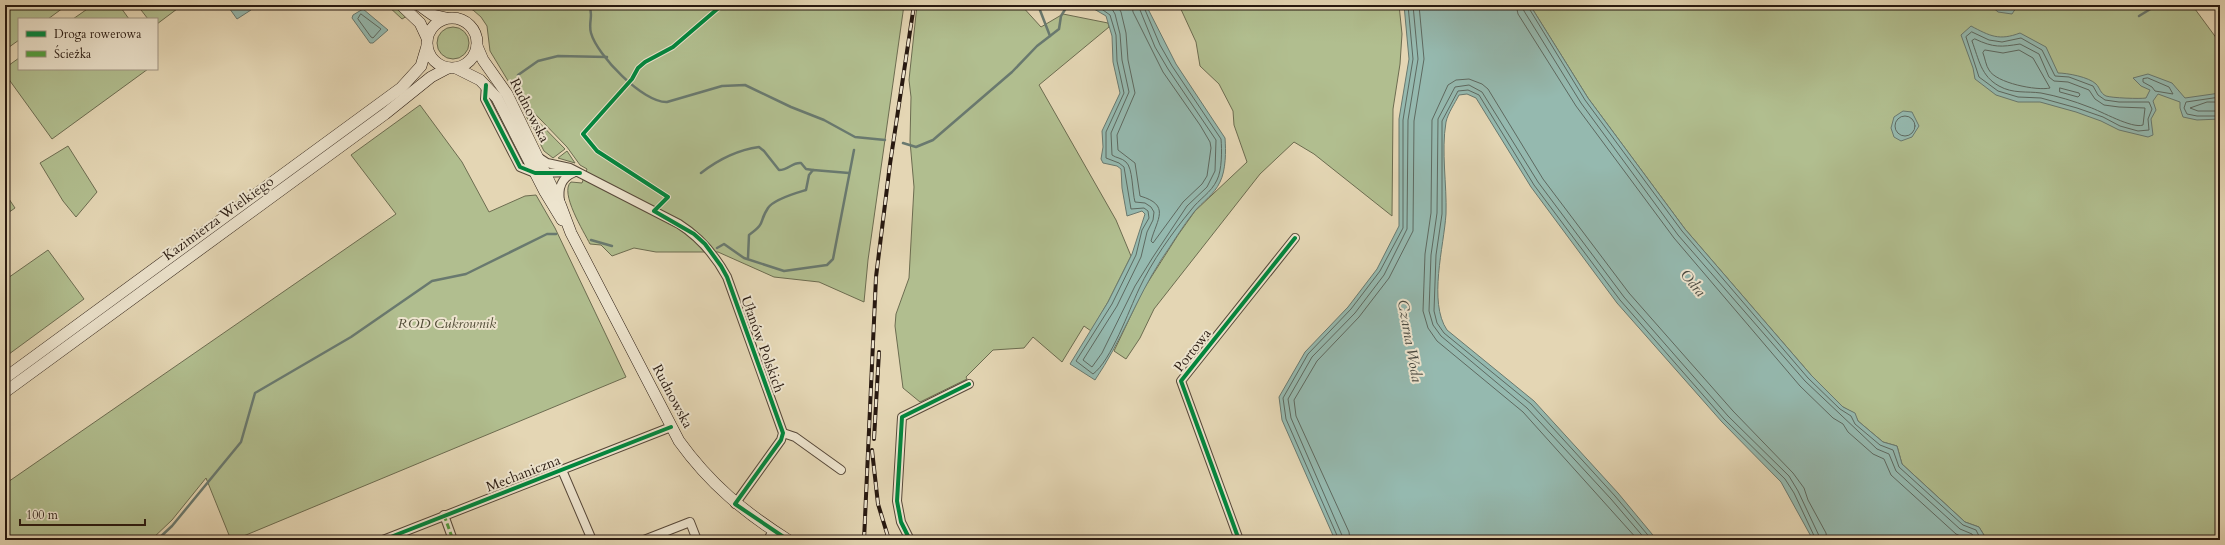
<svg xmlns="http://www.w3.org/2000/svg" width="2225" height="545" viewBox="0 0 2225 545" font-family="Cardo,serif">
	<style>
		.green { fill: #b1be8f; stroke: #6c6c50 }
		.water { fill: #95b9af; stroke: #69796f }
		.lines { fill: none; stroke-linecap: round; stroke-linejoin: round }
		.shore { stroke: #5e6960; stroke-width: 1 }
		.stream { stroke: #69796f; stroke-width: 2.5 }
		.minor-casing { stroke: #574839; stroke-width: 10 }
		.secondary-casing { stroke: #281910; stroke-width: 12 }
		.minor { stroke: #ede4ce; stroke-width: 8 }
		.secondary { stroke: #ede4ce; stroke-width: 11 }
		.rail-casing { stroke: #281910; stroke-width: 4 }
		.rail { stroke: #ede4ce; stroke-width: 2.5; stroke-dasharray: 8; stroke-linecap: butt }
		.quiet { stroke: #51a13f; stroke-width: 3; stroke-dasharray: 6 3; stroke-linecap: butt }
		.cycleway-casing { stroke: #ede4ce; stroke-width: 6 }
		.cycleway { stroke: #00873e; stroke-width: 4 }
		.labels { text-anchor: middle; stroke-width: 4; stroke-linejoin: round; paint-order: stroke }
		.street-label { font-size: 14px; fill: #281910; stroke: #ede4ce }
		.park-label { font-size: 14px; font-style: italic; fill: #514b36; stroke: #ede4ce }
		.water-label { font-size: 15px; font-style: italic; fill: #494940; stroke: #ede4ce }
	</style>
	<rect width="100%" height="100%" fill="#e4d6b4"/>
	<filter id="stains"><feTurbulence type="fractalNoise" baseFrequency=".005" numOctaves="4"/><feColorMatrix values="0 0 0 0 .2 0 0 0 0 .09 0 0 0 0 .02 0 0 0 .5 -.17"/></filter>
	<radialGradient id="worn" r=".72"><stop offset=".6" stop-color="#630" stop-opacity="0"/><stop offset="1" stop-color="#630" stop-opacity=".3"/></radialGradient>
	<g class="green">
		<path d="M5 5H67L48 19H19V40L5 50Z"/>
		<path d="M93 5H119L129 19H73Z"/>
		<path d="M174 5 177 9 157 24V19H148L138 6Z"/>
		<path d="M387 5H394L407 16 402 19Z"/>
		<path d="M458 5H904L868 260 864 302 819 282 774 277 718 252H656L634 248 612 256 601 245 590 244C584 232 559 192 571 182L582 183 587 169 580 165 567 147 516 94 490 51 487 26 481 17 473 10Z"/>
		<path d="M917 5H1021L1041 27 1063 14 1108 23 1109 27 1039 85 1116 220 1131 256 1108 302 1091 331 1084 326 1062 362 1033 337 1024 348 993 350 966 377 967 379 920 402 903 388 895 326 896 314 909 278 914 187 910 141 911 97 909 80Z"/>
		<path d="M1179 5H1399L1402 34 1400 64 1393 109 1392 216 1314 154 1294 142 1260 174 1154 309 1140 338 1126 359 1114 351 1143 290 1178 235 1195 211 1247 162 1234 125 1233 111 1219 84 1200 66 1196 42Z"/>
		<path d="M1530 5H2192L2220 43V540H1987L1979 527 1965 522 1902 464 1897 446 1883 442 1858 421 1854 413 1843 407 1811 375 1685 229 1588 98Z"/>
		<circle cx="453" cy="43" r="16"/>
		<path d="M19 58V69H148L52 139 5 74V68Z"/>
		<path d="M489 95 529 169 524 167 489 99Z"/>
		<path d="M519 102 565 149 553 158 544 151Z"/>
		<path d="M420 105 462 162 489 212 525 196 536 195 555 228 626 377 234 540H231L206 478 172 520 151 540H5V484L396 214 351 155Z"/>
		<path d="M68 146 97 192 76 217 63 201 40 163Z"/>
		<path d="M567 151 575 163 558 158Z"/>
		<path d="M5 193 15 208 5 215Z"/>
		<path d="M48 250 84 299 5 357V280Z"/>
	</g>
	<g class="water">
		<path d="M227 5H248L251 10 237 19Z"/>
		<path d="M1091 5H1146L1176 64 1225 138C1226 151 1226 170 1220 182 1214 195 1203 201 1194 212 1182 227 1172 244 1161 260 1136 299 1121 342 1095 380L1070 364 1108 302 1132 254 1145 214 1142 211 1127 216 1122 188 1121 169 1117 166 1103 163 1101 159 1103 147 1102 131 1120 93 1113 62 1112 36 1106 16 1094 9Z"/>
		<path d="M1404 5H1530L1588 98 1685 229 1811 375 1843 407 1855 413 1858 421 1883 442 1897 446 1902 464 1965 522 1979 527 1987 540H1813L1781 482 1722 422 1617 303 1531 187 1476 98 1467 94 1459 95C1455 103 1448 113 1446 122 1441 152 1447 184 1446 214 1444 246 1428 302 1447 330L1534 401 1618 493 1657 540H1335L1282 420 1279 397 1305 352 1348 307 1377 269 1399 226V119L1409 59Z"/>
		<path d="M1990 5H2015L2016 8 2012 14 1998 12Z"/>
		<path d="M363 9 388 30 373 43H370L352 18 353 15Z"/>
		<path d="M1971 26C1990 36 1999 41 2020 33L2046 47 2058 73C2067 73 2089 77 2096 84 2100 88 2100 93 2106 96 2112 98 2140 99 2146 98L2150 90 2141 86 2133 78 2148 74 2172 83 2185 98 2220 93V119L2197 120 2183 117 2180 108V102L2158 94 2153 101 2156 110 2151 119 2153 135 2148 137 2119 130 2101 121 2076 112 2040 102H2018L1996 95 1975 79 1973 68 1961 35Z"/>
		<path d="M1903 111 1912 112 1919 126 1912 137 1901 141 1894 137 1891 128 1894 117Z"/>
	</g>
	<g class="lines">
		<g class="shore">
			<path d="M1096 5 1110 15 1116 35 1117 61 1124 93 1106 132V158L1119 163 1124 167 1131 209 1144 208 1148 211 1149 218 1142 230 1136 255 1112 304 1076 361 1093 374C1111 361 1129 310 1139 289 1152 261 1172 233 1191 210 1199 199 1211 193 1217 180 1222 170 1222 150 1221 139L1172 66 1160 45 1143 5"/>
			<path d="M1106 5 1112 9 1115 14 1120 34 1122 60 1129 92 1111 133 1112 155C1116 158 1122 158 1126 162 1133 168 1132 191 1135 202L1145 203 1151 207 1154 212 1153 220 1147 232 1141 257 1117 306 1083 360 1092 367 1102 353 1135 286 1153 257 1187 206 1207 187 1215 171 1216 140 1168 69 1155 47 1138 5"/>
			<path d="M1117 5 1121 12 1126 33 1128 60 1135 93 1117 135 1118 150 1135 163 1140 196C1171 205 1157 219 1151 241L1153 243 1183 202 1202 184 1207 176 1211 148 1210 142 1200 125 1163 72 1133 12 1132 5"/>
			<path d="M1516 5 1518 14 1576 106 1674 238 1800 386 1833 418 1843 424 1848 432 1873 454 1884 459 1891 475 1956 534 1969 540"/>
			<path d="M1522 5 1524 11 1581 103 1678 235 1805 381 1877 449 1889 454 1896 471 1960 529 1972 534 1975 540"/>
			<path d="M1527 5 1585 100 1682 231 1808 378 1840 409 1851 416 1855 424 1880 445 1893 450 1899 467 1963 525 1976 530 1981 540"/>
			<path d="M361 14 381 29 373 38 371 37 358 19Z"/>
			<path d="M1972 32 1989 40 2002 42 2021 38 2042 50 2055 76 2069 77 2093 86 2098 95 2105 100 2119 102H2149L2152 109 2148 119 2149 130 2138 131 2120 126 2103 117 2077 108 2041 98 2018 97 1998 91 1979 77 1966 37Z"/>
			<path d="M1975 39C1994 48 2001 47 2020 44L2039 54 2049 77 2054 81 2068 82 2089 90 2095 99 2104 105 2119 107 2145 108 2143 125C2132 129 2101 111 2089 107 2074 101 2057 96 2041 93 2027 91 2013 94 1999 86 1981 76 1979 60 1972 41Z"/>
			<path d="M1985 50 2003 53 2019 50 2033 58 2050 88C2037 91 1996 83 1989 70 1986 66 1985 58 1983 53Z"/>
			<path d="M2148 78 2169 87 2173 94 2155 91 2152 87 2143 82V79Z"/>
			<path d="M2060 88 2079 93 2080 95 2078 97 2060 92Z"/>
			<path d="M2220 97 2186 102 2184 108 2187 114 2197 116H2220"/>
			<path d="M2220 102H2207L2190 108 2198 111H2220"/>
			<circle cx="1905" cy="126" r="10"/>
			<path d="M1339 540 1286 419 1283 398 1308 354 1351 309 1380 271 1403 228V120L1413 59 1408 5"/>
			<path d="M1344 540 1291 418 1288 399 1312 357 1355 313 1384 275 1407 229 1408 120 1418 59 1413 5"/>
			<path d="M1350 540 1349 532 1296 416 1294 400 1317 361 1359 317 1389 278 1413 231 1414 121 1424 59 1419 5"/>
			<path d="M1638 540 1523 412 1437 341 1428 328 1423 311 1425 254 1431 213 1432 120 1448 85 1456 80 1469 79 1482 84 1488 89 1543 179 1629 293 1733 411 1793 473 1804 488 1808 500 1826 533 1827 540"/>
			<path d="M1646 540 1611 499 1527 408 1441 336 1433 325 1429 311 1431 255 1437 213 1438 119 1455 87 1469 85 1482 92 1538 182 1624 297 1728 416 1789 476 1798 491 1821 540"/>
			<path d="M1652 540 1615 496 1531 404 1444 333 1437 323 1434 311 1436 255 1442 214V121L1458 91 1468 90 1479 95 1534 185 1620 300 1724 419 1785 479 1794 493 1816 540"/>
		</g>
		<g class="stream">
			<path d="M589 5C594 14 588 23 591 33 597 55 643 103 667 102L722 86 745 85 791 107 824 120 855 137 885 140"/>
			<path d="M2139 16 2157 5"/>
			<path d="M1050 36 1059 29 1061 16 1066 8"/>
			<path d="M518 75 538 61 558 56 607 57"/>
			<path d="M903 143 916 147 933 140 1012 72 1037 46 1050 36 1038 5"/>
			<path d="M701 173C719 159 737 150 759 147L764 151 779 170C789 170 792 162 801 163L806 169 813 170"/>
			<path d="M591 240 612 246"/>
			<path d="M717 248 724 244 744 258 784 271 827 265 833 259 854 150"/>
			<path d="M748 258 749 235C767 222 758 223 768 208 774 199 796 193 806 190L809 175 813 170 849 173"/>
			<path d="M157 540 172 526 241 442 255 393 351 337 432 281 466 274 547 234H556"/>
		</g>
		<g class="minor-casing">
			<g id="minor">
				<path d="M486 85 485 99 520 167 535 173 575 172"/>
				<path d="M538 157 547 163 570 168 679 224C701 238 715 255 727 277L783 433 781 440 735 504"/>
				<path d="M560 201C558 189 561 178 573 173"/>
				<path d="M783 433 795 437 841 470"/>
				<path d="M562 470 592 540"/>
				<path d="M444 515 453 540"/>
				<path d="M383 540 671 427"/>
				<path d="M644 540 690 522 697 540"/>
				<path d="M768 540 773 530"/>
				<path d="M910 540 901 522 897 501 902 417 969 384"/>
				<path d="M1239 540 1181 381 1295 238"/>
			</g>
		</g>
		<g class="secondary-casing">
			<g id="secondary">
				<path d="M401 5 420 23 427 38"/>
				<path d="M419 5 433 15 446 18"/>
				<circle cx="452" cy="43" r="25"/>
				<path d="M477 46 483 60 507 94 560 204 571 233 679 441C710 484 744 512 788 540"/>
				<path d="M456 68 480 80 497 98 545 192 562 220"/>
				<path d="M5 378 401 88 421 66 427 46"/>
				<path d="M5 392 385 114 431 77 448 68"/>
			</g>
		</g>
		<use href="#minor" class="minor"/>
		<use href="#secondary" class="secondary"/>
		<g class="rail-casing">
			<g id="rail">
				<path d="M874 439 879 352"/>
				<path d="M872 450 878 504 889 540"/>
				<path d="M864 540 876 277 890 164 914 5"/>
			</g>
		</g>
		<use href="#rail" class="rail"/>
		<path class="quiet" d="M444 515 453 540"/>
		<g class="cycleway-casing">
			<g id="cycleway">
				<path d="M722 5 673 47 645 62 638 68 632 79 583 134 597 151 668 197 654 211 694 234 705 244 721 266 727 277 783 433 781 440 735 504 788 540"/>
				<path d="M486 85 485 99 520 167 535 173H580"/>
				<path d="M383 540 671 427"/>
				<path d="M910 540 901 522 897 501 902 417 969 384"/>
				<path d="M1239 540 1181 381 1295 238"/>
			</g>
		</g>
		<use href="#cycleway" class="cycleway"/>
	</g>
	<g class="labels">
		<g class="street-label">
			<text transform="translate(530 110) rotate(63)" y="5">Rudnowska</text>
			<text transform="translate(218 218) rotate(-36)" y="5">Kazimierza Wielkiego</text>
			<text transform="translate(763 344) rotate(70)" y="5">Ułanów Polskich</text>
			<text transform="translate(1192 350) rotate(-52)" y="5">Portowa</text>
			<text transform="translate(673 396) rotate(62)" y="5">Rudnowska</text>
			<text transform="translate(523 473) rotate(-21)" y="5">Mechaniczna</text>
		</g>
		<g class="park-label">
			<text x="447" y="328">ROD Cukrownik</text>
		</g>
		<g class="water-label">
			<text transform="translate(1693 283) rotate(50)" y="5">Odra</text>
			<text transform="translate(1410 341) rotate(80)" y="5">Czarna Woda</text>
		</g>
	</g>
	<rect width="2225" height="545" fill="none" stroke="#e4d6b4" stroke-width="20"/>
	<rect x="6" y="6" width="2213" height="533" fill="none" stroke="#281910" stroke-width="2"/>
	<rect x="10" y="10" width="2205" height="525" fill="none" stroke="#281910"/>
	<rect x="18" y="18" width="140" height="52" fill="#ede4ce" stroke="#9e9382"/>
	<rect x="26" y="31" width="20" height="6" fill="#00873e" stroke="#9e9382"/>
	<text x="54" y="38" font-size="12" fill="#281910">Droga rowerowa</text>
	<rect x="26" y="51" width="20" height="6" fill="#51a13f" stroke="#9e9382"/>
	<text x="54" y="58" font-size="12" fill="#281910">Ścieżka</text>
	<path d="M20 519v6h125v-6" fill="none" stroke="#281910" stroke-width="2"/>
	<text x="26" y="519" font-size="12" fill="#281910" stroke="#ede4ce" stroke-width="3" paint-order="stroke">100 m</text>
	<rect width="100%" height="100%" filter="url(#stains)"/>
	<rect width="100%" height="100%" fill="url(#worn)"/>
</svg>
